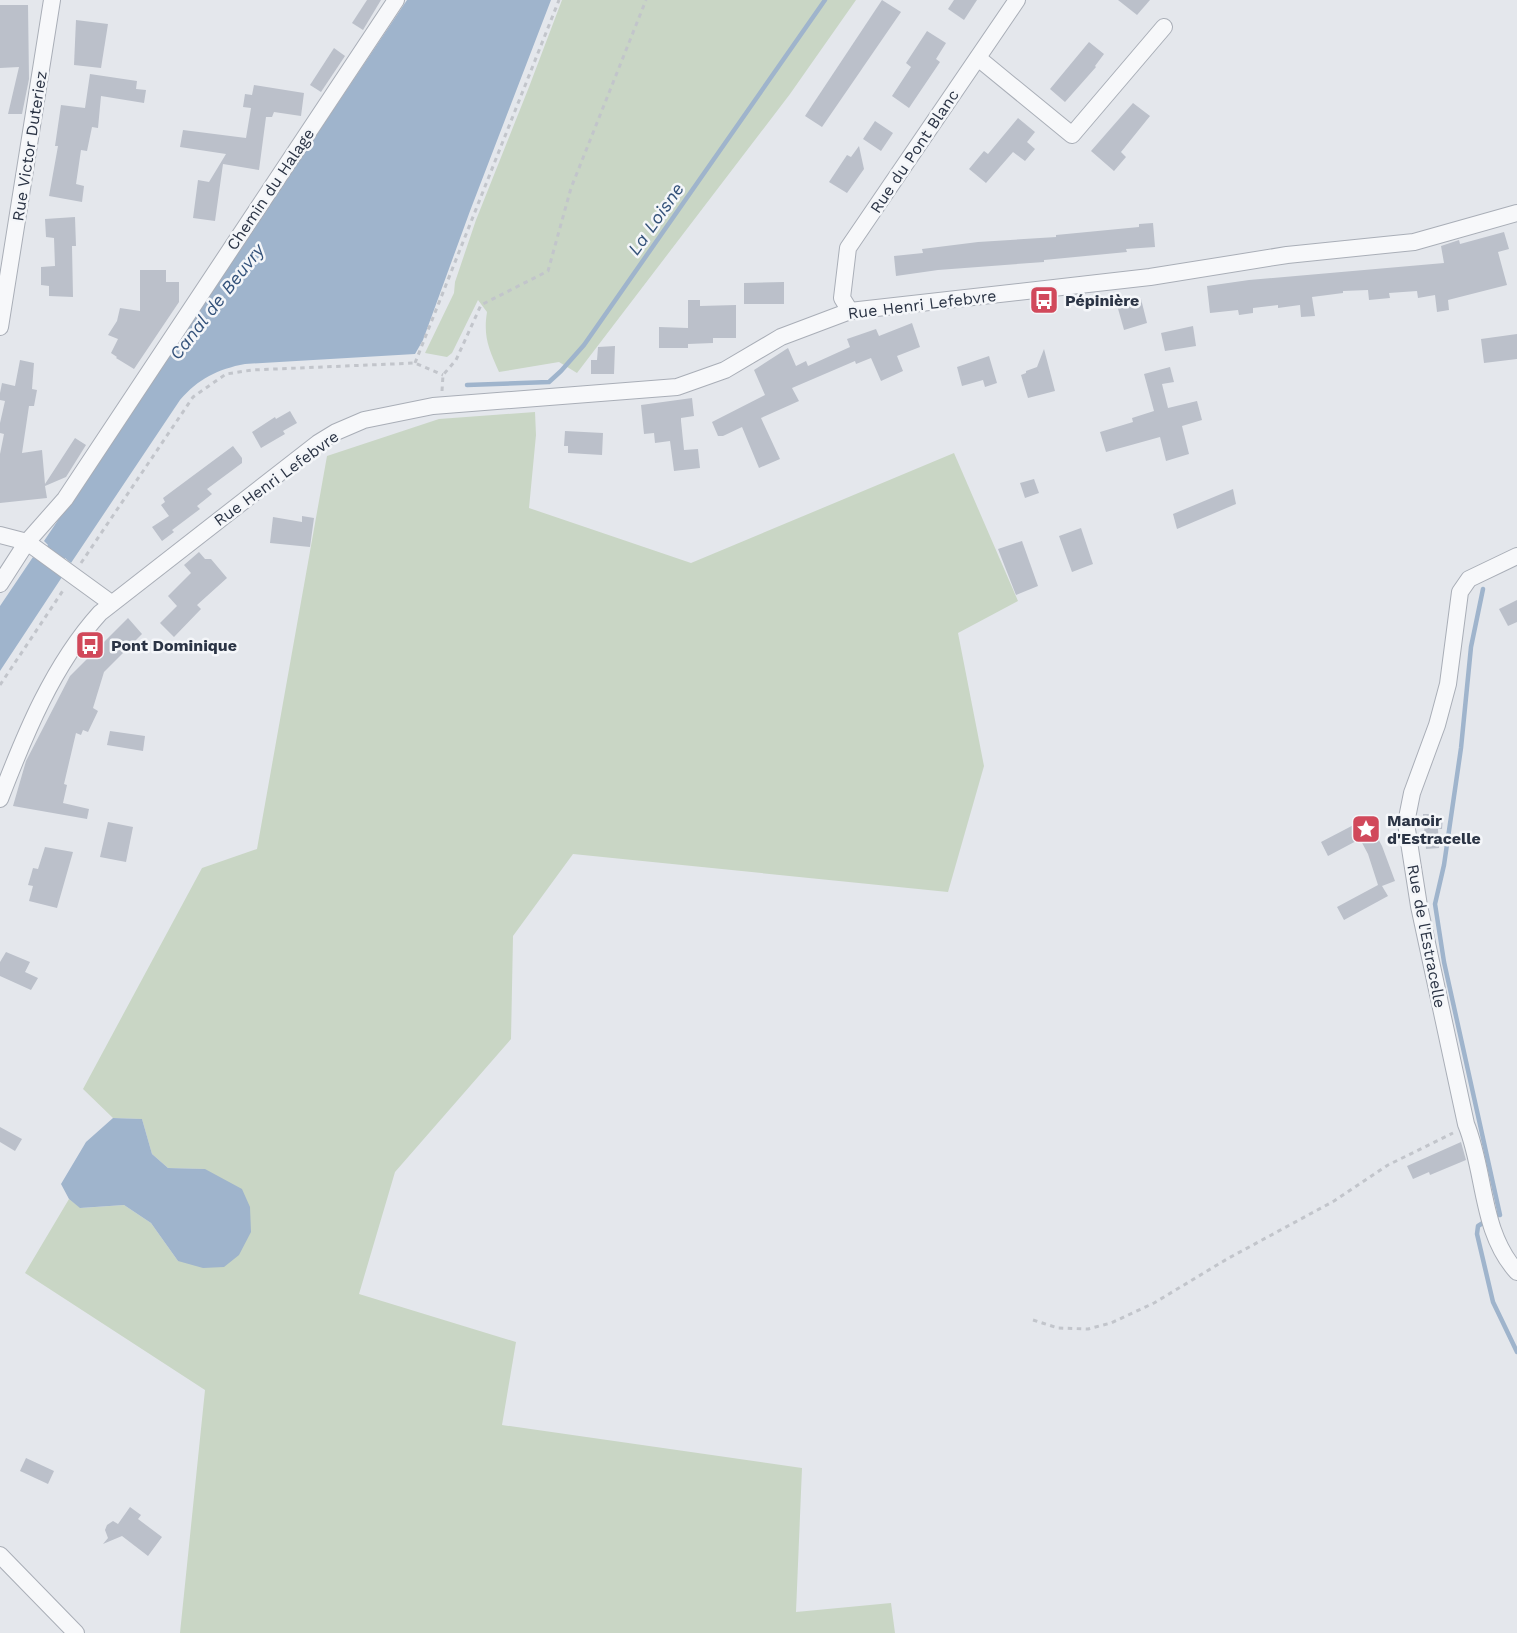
<svg xmlns="http://www.w3.org/2000/svg" width="1517" height="1633" viewBox="0 0 1517 1633" font-family="'Work Sans',sans-serif">
	<style>
		.green { fill: #c9d6c5 }
		.water { fill: #9fb4cc }
		.lines { fill: none; stroke-linecap: round; stroke-linejoin: round }
		.stream { stroke: #9fb4cc; stroke-width: 4.5 }
		.building { fill: #bbc0ca }
		.minor-casing { stroke: #a9aeb7; stroke-width: 18 }
		.path { stroke: #c2c5cb; stroke-width: 3; stroke-dasharray: 4.5 4.5; stroke-linecap: butt }
		.minor { stroke: #f7f8fa; stroke-width: 16 }
		.labels { text-anchor: middle; stroke-width: 5; stroke-linejoin: round; paint-order: stroke }
		.street-label { font-size: 16px; fill: #2b3445; stroke: #f4f6f9 }
		.poi-label { font-size: 16px; font-weight: bold; fill: #2b3445; stroke: #f4f6f9; text-anchor: start }
		.water-label { font-size: 18px; font-style: italic; fill: #34527a; stroke: #f4f6f9 }
	</style>
	<rect width="100%" height="100%" fill="#e4e7ec"/>
	<g class="green">
		<path d="M562 0H856L790 94 577 373 559 362 499 372C489 349 483 337 487 312L478 300 452 353 447 357 425 353 454 293 455 282 476 220 529 87Z"/>
		<path d="M535 412 536 435 529 508 691 563 954 453 1018 601 958 633 984 766 948 892 573 854 513 936 511 1039 395 1172 359 1294 516 1342 502 1425 802 1468 796 1612 891 1603 895 1633H180L205 1390 25 1273 69 1199 81 1208 124 1205 151 1223 178 1261 205 1169 168 1168 152 1154 142 1119 113 1118 83 1089 202 868 257 849 327 456 439 419Z"/>
	</g>
	<g class="water">
		<path d="M407 0H551L470 211 423 340 415 354 245 364C218 369 198 379 180 400L71 563 65 558 55 572 62 577 0 671V606L33 557 36 559 48 545 44 541Z"/>
		<path d="M113 1118 142 1119 152 1154 168 1168 205 1169 242 1189 250 1207 251 1232 239 1255 224 1267 203 1268 178 1261 151 1223 124 1205 80 1208 69 1199 61 1184 86 1142Z"/>
	</g>
	<g class="lines">
		<g class="stream">
			<path d="M467 385 549 382 561 371 584 345 825 0"/>
			<path d="M1483 589 1471 647 1461 748 1444 865 1435 904 1444 962 1500 1215H1496"/>
			<path d="M1486 1221 1478 1226 1477 1234 1493 1302 1517 1352"/>
		</g>
	</g>
	<g class="building">
		<path d="M367 0H381L363 30 352 23Z"/>
		<path d="M882 0 901 12 822 127 805 116Z"/>
		<path d="M954 0H977L964 20 948 9Z"/>
		<path d="M1118 0H1150L1137 15Z"/>
		<path d="M0 5H28L29 79 22 114H8L19 67 0 68Z"/>
		<path d="M76 20 108 24 101 68 74 65Z"/>
		<path d="M927 31 946 43 936 59 940 62 909 108 892 96 911 67 906 63Z"/>
		<path d="M1089 42 1104 54 1095 66 1096 67 1065 102 1050 89Z"/>
		<path d="M334 48 345 56 321 92 310 85Z"/>
		<path d="M90 74 137 81 136 89 146 90 144 103 101 96 98 128 92 127 87 151 81 150 76 184 84 186 82 202 49 196 58 146H55L61 105 85 108Z"/>
		<path d="M254 85 304 93 301 116 274 112 272 117H266L259 170 223 164 215 221 193 218 198 180 209 182 226 154 180 147 183 130 246 138 251 108 243 107 245 94 252 95Z"/>
		<path d="M1133 103 1150 116 1121 152 1126 157 1114 171 1091 151Z"/>
		<path d="M1018 118 1035 132 1027 142 1035 149 1025 161 1013 152 986 183 969 169 984 151 988 154Z"/>
		<path d="M875 121 893 133 881 151 863 139Z"/>
		<path d="M859 146 864 169 847 193 829 182 847 155 851 157Z"/>
		<path d="M75 217 76 246H72L73 297 49 296V286L41 285V267L55 266 54 238 46 237 45 219Z"/>
		<path d="M1153 223 1155 247 1126 249 1127 252 1044 260V262L938 270 896 276 894 256 923 253 922 249 978 242 1056 237V235L1139 227V224Z"/>
		<path d="M1504 232 1509 249 1498 252 1507 285 1448 300 1449 310 1437 312 1435 295 1418 298 1417 291 1389 293 1390 298 1369 300 1368 290 1343 291V293L1312 297 1315 316 1301 317 1300 305 1278 308V305L1253 308V313L1239 315 1238 310 1210 313 1207 286 1249 280 1444 263 1441 246 1459 240 1460 244Z"/>
		<path d="M140 270H166V282H179V302L134 369 116 358 117 357 111 353 118 339 108 335 117 321 120 308 140 311Z"/>
		<path d="M784 282V304H744V283Z"/>
		<path d="M1141 299 1147 323 1124 330 1117 305Z"/>
		<path d="M688 300H700V306L736 305V338H713V343L688 344V348H659V327L688 328Z"/>
		<path d="M912 323 920 347 897 356 903 371 881 381 871 358 856 364 855 361 792 388 799 401 761 418 780 459 759 468 742 427 723 436H718L712 422 765 395 754 370 788 348 796 366 806 361 808 366 850 347 847 339 876 329 879 336Z"/>
		<path d="M1193 326 1196 346 1165 351 1161 333Z"/>
		<path d="M1517 334V359L1484 363 1481 339Z"/>
		<path d="M615 346 614 374H591V360H597L598 347Z"/>
		<path d="M1044 349 1055 391 1028 398 1021 375 1026 373V371L1037 367Z"/>
		<path d="M989 356 997 383 985 387 983 380 962 386 957 367Z"/>
		<path d="M20 360 34 363 32 389 37 390 34 406H29L22 453 42 450 45 484 75 438 86 445 66 477 45 486 47 498 0 503V454L4 434 0 433V423L5 401 0 400V393L2 383 15 386Z"/>
		<path d="M1170 367 1174 382 1162 384 1168 408 1197 401 1202 420 1182 426 1189 454 1166 461 1160 437 1106 452 1100 432 1133 422 1132 418 1154 411 1144 374Z"/>
		<path d="M692 398 694 416 681 418V421L684 450 698 449 700 468 674 471 670 441 655 443 654 433 644 434 641 405Z"/>
		<path d="M290 411 297 423 283 431 285 434 261 448 252 432 275 417 276 419Z"/>
		<path d="M565 431 603 433 602 455 568 453V446H564Z"/>
		<path d="M233 446 242 458V463L207 489 212 494 197 506 200 509 172 530 174 532 162 541 152 527 169 516 161 505 165 502 163 498Z"/>
		<path d="M1034 479 1039 493 1025 498 1020 483Z"/>
		<path d="M1233 489 1236 504 1177 529 1173 514Z"/>
		<path d="M302 516 314 518 310 547 270 543 273 517 302 522Z"/>
		<path d="M1081 528 1093 564 1072 572 1059 536Z"/>
		<path d="M1022 541 1038 586 1016 595 998 549Z"/>
		<path d="M199 552 205 559H211L227 578 197 605 201 609 174 637 160 623 177 606 168 596 191 573 184 565Z"/>
		<path d="M1517 600V622L1508 626 1499 609Z"/>
		<path d="M128 618 142 634 104 672 93 708 98 711 88 732 83 730 81 735 76 733 64 784 67 785 63 803 89 809 87 819 13 806 26 761 70 676Z"/>
		<path d="M110 731 145 736 143 751 107 745Z"/>
		<path d="M1423 814H1436V816H1443L1442 829H1438L1439 848 1426 849Z"/>
		<path d="M1367 818 1382 846 1395 881 1382 886 1388 896 1344 920 1337 907 1378 885 1368 854 1360 839 1328 856 1321 842Z"/>
		<path d="M108 822 133 827 126 862 100 857Z"/>
		<path d="M45 847 73 852 57 908 29 901 33 886 28 885 31 875 33 868 38 869Z"/>
		<path d="M6 952 30 962 25 972 38 978 31 990 0 976V962Z"/>
		<path d="M0 1127 22 1139 15 1151 0 1142Z"/>
		<path d="M1461 1142 1466 1160 1430 1175 1429 1172 1413 1179 1407 1166Z"/>
		<path d="M26 1458 54 1471 48 1484 20 1471Z"/>
		<path d="M130 1507 141 1515 138 1519 162 1537 148 1556 122 1536 103 1544 108 1538 105 1530 107 1525 113 1521 118 1524Z"/>
	</g>
	<g class="lines">
		<g class="minor-casing">
			<g id="minor">
				<path d="M978 58 1072 135 1164 27"/>
				<path d="M850 311 842 298 848 248 1017 0"/>
				<path d="M0 327 52 0"/>
				<path d="M0 535 27 542 111 603"/>
				<path d="M1517 556 1469 579 1460 592 1448 684 1437 725 1412 793 1406 823 1419 906 1466 1124C1486 1173 1480 1231 1517 1272"/>
				<path d="M0 584 27 542 65 499 396 0"/>
				<path d="M0 799C25 734 53 665 100 613L318 443 336 432 364 420 433 406 677 387 725 370 781 337 850 311 1150 277 1287 255 1414 242 1517 213"/>
				<path d="M0 1555 76 1633"/>
			</g>
		</g>
		<g class="path">
			<path d="M415 363 559 0"/>
			<path d="M442 391 443 375 456 360 481 305 548 271 571 188 646 0"/>
			<path d="M81 563 193 397 226 374 252 370 415 363 443 375"/>
			<path d="M0 685 64 589"/>
			<path d="M1033 1320 1058 1328 1088 1329 1111 1323 1154 1303 1227 1259 1334 1201 1388 1165 1453 1133"/>
		</g>
		<use href="#minor" class="minor"/>
	</g>
	<defs>
		<g id="bus-square" transform="scale(1.5)"><rect x="-9" y="-9" width="18" height="18" rx="4" fill="#d1495b" stroke="#f4f6f9"/><path d="M-5-6H5V4H4V6H2V4H-2V6H-4V4H-5ZM-3.5-4V0h7V-4ZM-3.5 1.2v1.5H-2V1.2ZM2 1.2v1.5H3.5V1.2Z" fill="#fff"/></g>
		<g id="sight-square" transform="scale(1.5)"><rect x="-9" y="-9" width="18" height="18" rx="4" fill="#d1495b" stroke="#f4f6f9"/><path d="M0-6L1.8-2.2L6-1.7L2.9 1.2L3.7 5.4L0 3.3L-3.7 5.4L-2.9 1.2L-6-1.7L-1.8-2.2Z" fill="#fff"/></g>
	</defs>
	<g fill-rule="evenodd">
		<use href="#bus-square" x="1044" y="300"/>
		<use href="#bus-square" x="90" y="645"/>
		<use href="#sight-square" x="1366" y="829"/>
	</g>
	<g class="labels">
		<g class="street-label">
			<text transform="translate(29 146) rotate(-81)" y="6">Rue Victor Duteriez</text>
			<text transform="translate(914 151) rotate(-56)" y="6">Rue du Pont Blanc</text>
			<text transform="translate(270 189) rotate(-56)" y="6">Chemin du Halage</text>
			<text transform="translate(922 304) rotate(-7)" y="6">Rue Henri Lefebvre</text>
			<text transform="translate(276 478) rotate(-36)" y="6">Rue Henri Lefebvre</text>
			<text transform="translate(1427 936) rotate(79)" y="6">Rue de l'Estracelle</text>
		</g>
		<g class="poi-label">
			<text x="1065" y="306">Pépinière</text>
			<text x="111" y="651">Pont Dominique</text>
			<text x="1387" y="826">Manoir<tspan x="1387" dy="18">d'Estracelle</tspan></text>
		</g>
		<g class="water-label">
			<text transform="translate(656 219) rotate(-55)" y="6">La Loisne</text>
			<text transform="translate(217 302) rotate(-52)" y="6">Canal de Beuvry</text>
		</g>
	</g>
</svg>
